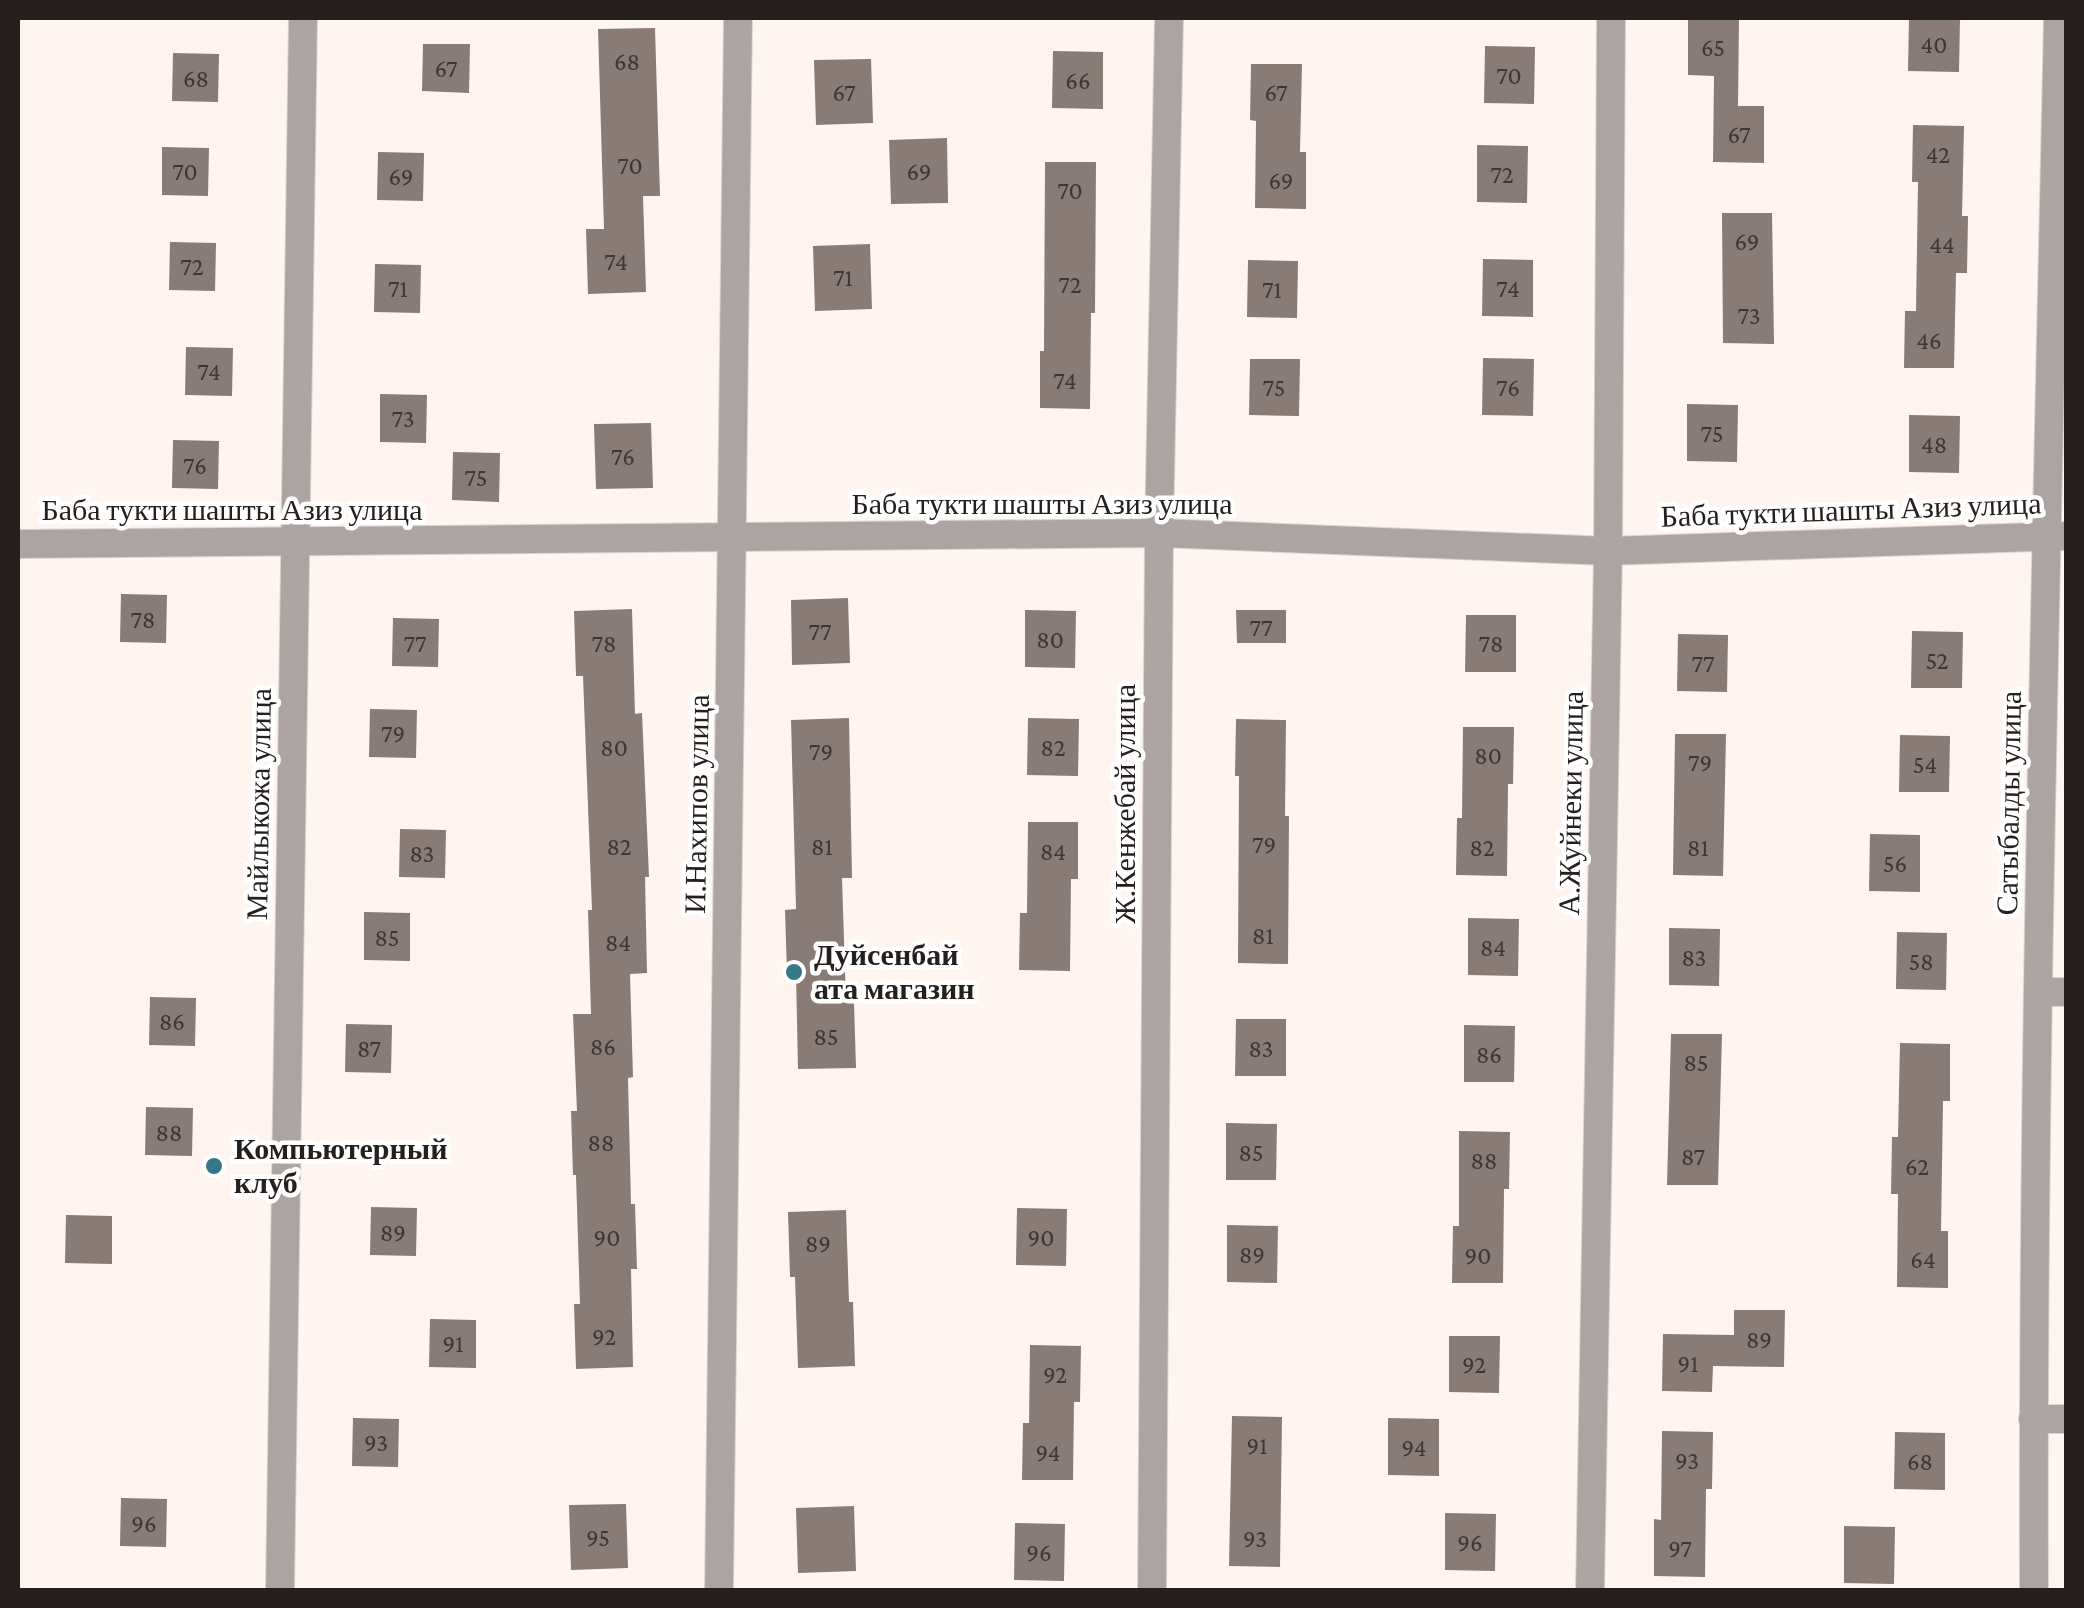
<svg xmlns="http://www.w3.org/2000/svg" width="2084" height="1608" viewBox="0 0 2084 1608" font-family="'Crimson Pro',serif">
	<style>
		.building { fill: #897b76 }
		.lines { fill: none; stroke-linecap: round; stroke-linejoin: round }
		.minor-casing { stroke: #dbd3cf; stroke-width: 30 }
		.minor { stroke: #aba4a2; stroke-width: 28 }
		.poi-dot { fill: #357889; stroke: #fff; stroke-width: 4 }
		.labels { text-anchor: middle; stroke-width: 9; stroke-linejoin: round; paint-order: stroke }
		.number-label { font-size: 25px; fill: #3e3734 }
		.street-label { font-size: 30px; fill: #25201e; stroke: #fff }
		.poi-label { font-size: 30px; font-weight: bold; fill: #25201e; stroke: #fff; text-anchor: start }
	</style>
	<rect width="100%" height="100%" fill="#fef5f1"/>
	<g class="building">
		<path d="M1688 18 1739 19 1738 106H1764V163L1713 162 1714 76 1688 75Z"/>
		<path d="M1909 18H1960L1959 72 1908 71Z"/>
		<path d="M655 28 660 196H643L646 292 588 294 586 229H604L598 29Z"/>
		<path d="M423 44H470L469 93 422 91Z"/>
		<path d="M1485 46 1535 47 1534 104 1484 103Z"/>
		<path d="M1053 51 1103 52V109L1052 108Z"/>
		<path d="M173 53 219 54 218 102 172 101Z"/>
		<path d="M871 59 873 123 816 125 814 60Z"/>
		<path d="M1251 64H1302L1300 152H1306V209L1255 208 1256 121 1250 120Z"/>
		<path d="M1913 125 1964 126 1962 216H1968L1967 273H1956L1954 368H1904L1905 311H1916L1918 182H1912Z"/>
		<path d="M947 138 948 203 891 204 889 140Z"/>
		<path d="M1477 145 1528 146 1527 203 1477 202Z"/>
		<path d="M162 147 209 148 208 196 162 195Z"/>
		<path d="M378 152 424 153 423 201 377 200Z"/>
		<path d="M1045 162H1096L1095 313H1091L1090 409 1040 408V351H1044Z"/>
		<path d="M1722 213H1772L1774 344 1723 343Z"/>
		<path d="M170 242 216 243 215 291 169 290Z"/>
		<path d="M870 244 872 309 815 311 813 246Z"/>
		<path d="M1483 259 1533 260V317L1482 316Z"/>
		<path d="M1248 260 1298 261 1297 318 1247 317Z"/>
		<path d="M375 264 421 265 420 313 374 312Z"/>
		<path d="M186 347 233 348 232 396 185 395Z"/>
		<path d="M1483 358 1534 359 1533 416 1482 415Z"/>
		<path d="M1250 359H1300L1299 416 1249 415Z"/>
		<path d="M380 394 427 395 426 443 380 442Z"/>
		<path d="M1687 404 1738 405 1737 462 1687 461Z"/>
		<path d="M1909 415 1960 416 1959 473 1909 472Z"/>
		<path d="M651 423 653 488 596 489 594 424Z"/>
		<path d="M173 440 219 441 218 489 172 488Z"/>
		<path d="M453 452 500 453 499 502 452 500Z"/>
		<path d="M121 594 167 595 166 643 120 642Z"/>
		<path d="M848 598 850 663 792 665 791 600Z"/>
		<path d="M632 609 635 714 642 713 649 877H645L647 973 630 974 633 1077 628 1078 631 1204H635L637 1269H631L633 1367 576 1369 574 1304H580L576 1175H573L571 1111H577L573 1014H591L588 910H592L583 676H576L574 611Z"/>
		<path d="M1025 610 1076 611 1075 668 1025 667Z"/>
		<path d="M1236 610H1286V643H1237Z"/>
		<path d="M1466 615H1516V672H1465Z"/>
		<path d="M393 618 439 619 438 667 392 666Z"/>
		<path d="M1912 631 1963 632 1962 688H1911Z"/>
		<path d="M1678 634 1728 635 1727 692 1677 691Z"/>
		<path d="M370 709 417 710 416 758 369 757Z"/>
		<path d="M849 718 852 878H842L846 1003H854L856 1068 798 1069 796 974H787L785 910 796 909 791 720Z"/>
		<path d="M1028 718 1079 719 1078 776 1027 775Z"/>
		<path d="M1236 719 1286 720 1285 816H1289L1288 964 1238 963 1239 776H1235Z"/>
		<path d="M1463 727H1514L1513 784H1508L1507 876 1456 875 1457 818H1462Z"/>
		<path d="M1675 734H1726L1723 876 1673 875Z"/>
		<path d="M1900 735 1950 736 1949 792H1899Z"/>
		<path d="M1028 822H1078V879H1071L1070 971 1019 970 1020 913H1027Z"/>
		<path d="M400 829 446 830 445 878 399 877Z"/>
		<path d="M1870 834 1920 835V892L1869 891Z"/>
		<path d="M364 912 410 913V961L364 960Z"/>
		<path d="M1468 918 1519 919 1518 976 1468 975Z"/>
		<path d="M1669 928 1720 929 1719 986 1669 985Z"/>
		<path d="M1897 932 1947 933 1946 990 1896 989Z"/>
		<path d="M150 997 196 998 195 1046 149 1045Z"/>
		<path d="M1236 1019H1286V1076H1235Z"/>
		<path d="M346 1024 392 1025 391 1073 345 1072Z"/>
		<path d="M1464 1025 1515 1026 1514 1082H1464Z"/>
		<path d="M1671 1034H1722L1718 1185H1667Z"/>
		<path d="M1900 1043 1950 1044V1101H1943L1941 1231H1948V1288L1897 1287 1898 1194H1891L1892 1137H1898Z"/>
		<path d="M146 1107 193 1108 192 1156 145 1155Z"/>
		<path d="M1226 1123 1277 1124 1276 1180H1226Z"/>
		<path d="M1459 1131 1510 1132 1509 1189H1504L1503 1283H1452L1453 1226H1459Z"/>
		<path d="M371 1207 417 1208 416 1256 370 1255Z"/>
		<path d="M1017 1208 1067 1209 1066 1266 1016 1265Z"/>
		<path d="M846 1210 849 1302H853L855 1366 798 1368 795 1277H790L788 1212Z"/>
		<path d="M66 1215 112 1216V1264L65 1263Z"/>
		<path d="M1227 1225 1278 1226 1277 1283 1227 1282Z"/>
		<path d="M1734 1310H1785L1784 1367 1713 1366 1712 1392 1662 1391 1663 1334 1734 1335Z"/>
		<path d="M430 1319 476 1320V1368L429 1367Z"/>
		<path d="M1449 1336H1500L1499 1393 1449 1392Z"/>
		<path d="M1030 1345 1081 1346 1080 1402H1074L1073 1480H1022L1023 1423H1029Z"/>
		<path d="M1232 1416 1282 1417 1280 1567 1229 1566Z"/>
		<path d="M353 1418 399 1419 398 1467 352 1466Z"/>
		<path d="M1388 1418 1439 1419V1476L1388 1475Z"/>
		<path d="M1662 1431 1713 1432 1712 1489H1706L1705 1577 1654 1576V1519L1661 1520Z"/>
		<path d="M1895 1432 1945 1433V1490L1894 1489Z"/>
		<path d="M121 1498 167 1499 166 1547 120 1546Z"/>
		<path d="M626 1504 628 1568 571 1570 569 1505Z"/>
		<path d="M854 1506 856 1571 798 1573 796 1508Z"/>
		<path d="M1445 1513 1496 1514 1495 1571 1445 1570Z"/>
		<path d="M1015 1523 1065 1524 1064 1581 1014 1580Z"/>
		<path d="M1844 1526 1895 1527 1894 1584 1844 1583Z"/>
	</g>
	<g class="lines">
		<g class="minor-casing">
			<g id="minor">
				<path d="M18 544 1159 533 1608 551 2066 536"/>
				<path d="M2038 992H2066"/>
				<path d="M2033 1419H2066"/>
				<path d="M280 1590 303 18"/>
				<path d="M719 1590 738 18"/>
				<path d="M1152 1590 1159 533 1169 18"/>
				<path d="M1590 1590 1608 551 1611 18"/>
				<path d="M2034 1590C2032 1066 2047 542 2058 18"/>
			</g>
		</g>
		<use href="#minor" class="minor"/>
	</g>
	<g class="poi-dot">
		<circle cx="794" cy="972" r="10"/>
		<circle cx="214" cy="1166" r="10"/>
	</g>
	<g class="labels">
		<g class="number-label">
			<text x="1934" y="53">40</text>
			<text x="1713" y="56">65</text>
			<text x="627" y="70">68</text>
			<text x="446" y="77">67</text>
			<text x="1509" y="84">70</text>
			<text x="196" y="87">68</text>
			<text x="1078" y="89">66</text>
			<text x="844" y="101">67</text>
			<text x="1276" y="101">67</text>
			<text x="1739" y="143">67</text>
			<text x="1938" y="163">42</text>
			<text x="630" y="174">70</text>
			<text x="185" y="180">70</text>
			<text x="919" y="180">69</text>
			<text x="1502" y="183">72</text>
			<text x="401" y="185">69</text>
			<text x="1281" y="189">69</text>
			<text x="1070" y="199">70</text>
			<text x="1747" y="250">69</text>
			<text x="1942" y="253">44</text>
			<text x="616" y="270">74</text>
			<text x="192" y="275">72</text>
			<text x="843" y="286">71</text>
			<text x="1070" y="293">72</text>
			<text x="398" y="297">71</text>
			<text x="1508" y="297">74</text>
			<text x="1272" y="298">71</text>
			<text x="1749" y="324">73</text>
			<text x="1929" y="349">46</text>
			<text x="209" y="380">74</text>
			<text x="1065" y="389">74</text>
			<text x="1274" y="396">75</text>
			<text x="1508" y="396">76</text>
			<text x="403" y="427">73</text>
			<text x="1712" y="442">75</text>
			<text x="1934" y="453">48</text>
			<text x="623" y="465">76</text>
			<text x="195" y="474">76</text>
			<text x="476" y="486">75</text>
			<text x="143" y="628">78</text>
			<text x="1261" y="636">77</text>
			<text x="820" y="640">77</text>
			<text x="1050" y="648">80</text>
			<text x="415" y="652">77</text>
			<text x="604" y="652">78</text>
			<text x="1491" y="652">78</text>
			<text x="1937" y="669">52</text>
			<text x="1703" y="672">77</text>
			<text x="393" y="742">79</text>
			<text x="614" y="756">80</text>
			<text x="1053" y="756">82</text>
			<text x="821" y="760">79</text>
			<text x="1488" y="764">80</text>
			<text x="1700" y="771">79</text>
			<text x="1925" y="773">54</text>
			<text x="1264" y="853">79</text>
			<text x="619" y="855">82</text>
			<text x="822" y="855">81</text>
			<text x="1482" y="856">82</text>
			<text x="1698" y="856">81</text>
			<text x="1053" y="860">84</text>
			<text x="422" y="862">83</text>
			<text x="1895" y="872">56</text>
			<text x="1263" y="944">81</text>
			<text x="387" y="946">85</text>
			<text x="618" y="951">84</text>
			<text x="1493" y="956">84</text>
			<text x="1694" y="966">83</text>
			<text x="1921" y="970">58</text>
			<text x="172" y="1030">86</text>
			<text x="826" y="1045">85</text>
			<text x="603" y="1055">86</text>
			<text x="369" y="1057">87</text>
			<text x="1261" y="1057">83</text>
			<text x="1489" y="1063">86</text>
			<text x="1696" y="1071">85</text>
			<text x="169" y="1141">88</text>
			<text x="601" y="1151">88</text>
			<text x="1251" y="1161">85</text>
			<text x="1693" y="1165">87</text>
			<text x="1484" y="1169">88</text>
			<text x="1917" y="1175">62</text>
			<text x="393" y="1241">89</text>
			<text x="607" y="1246">90</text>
			<text x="1041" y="1246">90</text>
			<text x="818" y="1252">89</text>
			<text x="1252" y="1263">89</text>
			<text x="1478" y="1264">90</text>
			<text x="1923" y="1268">64</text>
			<text x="604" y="1345">92</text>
			<text x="1759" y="1348">89</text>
			<text x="453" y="1352">91</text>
			<text x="1688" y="1372">91</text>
			<text x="1474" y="1373">92</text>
			<text x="1055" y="1383">92</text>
			<text x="376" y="1451">93</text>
			<text x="1257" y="1454">91</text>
			<text x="1414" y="1456">94</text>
			<text x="1048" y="1461">94</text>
			<text x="1687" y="1469">93</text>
			<text x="1920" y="1470">68</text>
			<text x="144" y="1532">96</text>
			<text x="598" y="1546">95</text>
			<text x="1255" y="1547">93</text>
			<text x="1470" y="1551">96</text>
			<text x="1680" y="1557">97</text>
			<text x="1039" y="1561">96</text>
		</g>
		<g class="street-label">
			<text x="1042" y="514">Баба тукти шашты Азиз улица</text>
			<text x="232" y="520">Баба тукти шашты Азиз улица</text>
			<text transform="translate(1851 510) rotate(-2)" y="10">Баба тукти шашты Азиз улица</text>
			<text transform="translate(1571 803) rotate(-89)" y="10">А.Жуйнеки улица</text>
			<text transform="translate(2009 803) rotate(-89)" y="10">Сатыбалды улица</text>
			<text transform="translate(259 804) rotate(-89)" y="10">Майлыкожа улица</text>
			<text transform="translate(697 804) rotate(-89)" y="10">И.Нахипов улица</text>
			<text transform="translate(1125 804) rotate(-90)" y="10">Ж.Кенжебай улица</text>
		</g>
		<g class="poi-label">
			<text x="814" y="965">Дуйсенбай<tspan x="814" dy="34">ата магазин</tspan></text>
			<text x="234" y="1159">Компьютерный<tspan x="234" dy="34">клуб</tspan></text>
		</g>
	</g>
	<rect width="2084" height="1608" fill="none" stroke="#25201e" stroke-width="40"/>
</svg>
